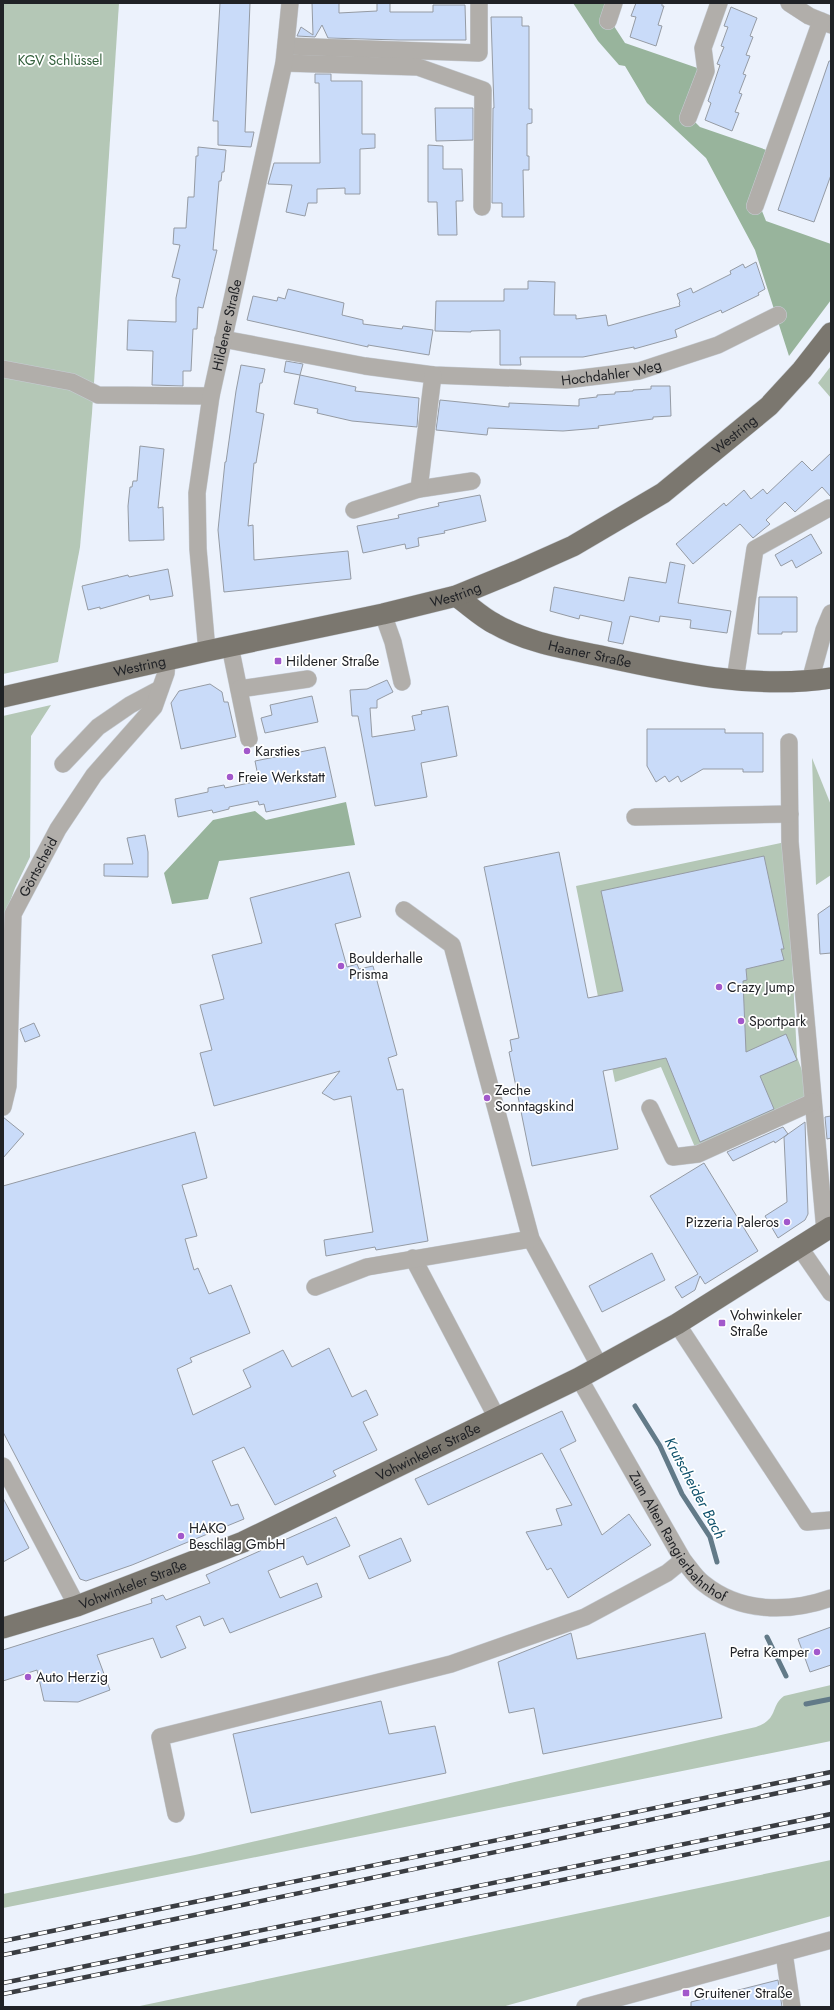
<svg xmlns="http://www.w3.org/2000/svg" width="834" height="2010" viewBox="0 0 834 2010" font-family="Jost,sans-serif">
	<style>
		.green { fill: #b4c7b6 }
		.forest { fill: #98b49c }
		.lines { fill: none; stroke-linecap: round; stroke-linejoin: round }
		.stream { stroke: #627a88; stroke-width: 5 }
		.building { fill: #c9dbf9; stroke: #959ba4 }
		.minor-casing { stroke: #c7cdd5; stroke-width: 18 }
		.major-casing { stroke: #c7cdd5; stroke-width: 22 }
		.minor { stroke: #b1aeaa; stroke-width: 17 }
		.major { stroke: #7b776f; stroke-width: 21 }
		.rail-casing { stroke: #3a3d42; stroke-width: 4.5 }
		.rail { stroke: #fff; stroke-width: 3; stroke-dasharray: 9; stroke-linecap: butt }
		.poi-dot { fill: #a258cb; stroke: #fff; stroke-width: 1.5 }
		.labels { text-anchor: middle; stroke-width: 3.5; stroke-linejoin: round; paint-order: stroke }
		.park-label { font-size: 14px; fill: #34603d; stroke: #fff }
		.street-label { font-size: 14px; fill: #202226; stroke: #fff }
		.poi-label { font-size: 14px; fill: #202226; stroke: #fff; text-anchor: start }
		.water-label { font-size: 15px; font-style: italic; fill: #10526c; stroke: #fff }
	</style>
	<rect width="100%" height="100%" fill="#ecf2fc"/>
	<g class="green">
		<path d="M3 3H119L92 413 80 547 58 662 3 674Z"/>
		<path d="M831 366V398L818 383Z"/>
		<path d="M51 705 31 736 30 857 15 888 8 907 9 933H3V716Z"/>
		<path d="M812 758 831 805V875L816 885Z"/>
		<path d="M790 841 789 901 797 1057 804 1076 807 1105 697 1152 661 1067 615 1082 576 886Z"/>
		<path d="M831 1685V1741L3 1908V1894L195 1855 756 1727C779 1719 770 1706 784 1696Z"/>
		<path d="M831 1860V1916L502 2007H135Z"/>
	</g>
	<g class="forest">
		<path d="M573 3H618L612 23 625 43 709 72 693 120 700 127 781 155 762 211 766 221 831 244V300L789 356 755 250 706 158 647 103 625 66 619 65 598 41Z"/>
		<path d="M346 802 355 845 219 861 208 899 172 904 164 873 213 820 255 811 266 820Z"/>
	</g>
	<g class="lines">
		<g class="stream">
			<path d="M635 1406 660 1446 682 1494 710 1537 717 1562"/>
			<path d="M767 1637 786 1676"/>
			<path d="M806 1704 831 1699"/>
		</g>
	</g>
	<g class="building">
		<path d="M220 3H250L245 132H254L251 147 218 145V121H213Z"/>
		<path d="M312 3H339V13L377 11V3H390V12H433V5H465L466 40H399L328 38 322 25 315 37 297 36 301 27 313 35Z"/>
		<path d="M636 3H662V6H664L658 25 662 26 656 46 630 37 636 17 631 16Z"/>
		<path d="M731 7 757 18 750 36 753 37 746 55 750 56 743 74 746 75 739 93 742 94 735 112 739 113 732 131 705 120 711 103 708 101 720 65 717 64 724 47 721 46 728 27 724 26Z"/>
		<path d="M491 17H522V26H529V109H532V123L527 124V156H529V170H523L524 217H502V203H492L493 108H494Z"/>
		<path d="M829 61H831V175L814 222 778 210Z"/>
		<path d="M315 74H331V81H362V134H375V148L360 149V194H345V188L317 189V203H308L305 216 286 212 292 185 268 184 274 163H320L319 83H315Z"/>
		<path d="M435 108H473V140L436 141Z"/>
		<path d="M428 145 443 146V169H462L463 201H456L457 235H438L437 202H428Z"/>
		<path d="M198 147 226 150 224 172H222L221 181H219L216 216 213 250H217L203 308 198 307 197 329H193L191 371H183V386L152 385 153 351 127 350 128 320 176 322V298L180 279 172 277 180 245 173 244 174 228H186L188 197H194L196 156H198Z"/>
		<path d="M756 262 765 289 758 293 759 295 722 313 721 310 675 330 677 337 634 349V347L583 357H520L521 365H500V330L471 331V332L435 331 436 301H504V289H528V281L555 282 554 315H576V319L606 315 608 326 680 306 679 303 680 302 677 294 691 288 693 293 731 274 730 271 743 264 745 268Z"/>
		<path d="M288 289 344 303 342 315 363 320V324L402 329 403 326 433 330 429 355 368 345V347L247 320 253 296 277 301 278 297 285 299Z"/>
		<path d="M286 361 303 364 300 375 356 387 355 391 419 398 417 427 352 421 317 413 318 409 294 404 300 375 284 372Z"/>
		<path d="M241 365 265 369 262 383H260L256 412 264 414 256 463H254L248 526 253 525 254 560 348 551 351 579 224 592 218 530 225 462H226L236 391Z"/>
		<path d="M651 386H670L671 416 653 417V419L598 426 599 428 563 431 488 428 487 435 436 430 440 400 509 407V403L579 406V399L597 397V395L615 394V392L633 391V390L651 389Z"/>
		<path d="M140 446 164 449 158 508 163 507 164 540 129 541 128 506 130 487H132L133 481H137Z"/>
		<path d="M831 453V497L822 487 795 512 785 502 766 520 770 524 753 538 740 524 693 564 676 544 724 503 726 506 744 490 751 499 763 489 767 494 802 461 812 471Z"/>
		<path d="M480 495 486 521 444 531 445 533 418 538 419 546 406 549 405 544 363 553 357 526 399 518 398 515 439 506 438 503Z"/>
		<path d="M811 534 822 553 796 568 792 560 781 566 775 555Z"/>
		<path d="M670 562 685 565 678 603 731 611 727 633 690 628 691 620 660 616 659 622 630 616 623 644 608 641 612 622 580 615 579 619 550 611 554 587 624 601 629 577 666 583Z"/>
		<path d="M168 569 173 596 150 600 149 595 100 609V607L88 610 82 586 128 575 129 577Z"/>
		<path d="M759 597H797V632H782V634H758Z"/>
		<path d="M387 680 393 692 377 700V708H370L372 737 415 730 412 716 422 714 421 711 448 706 457 756 421 763 427 797 375 806 358 716H352L350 690 367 689Z"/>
		<path d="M210 684 222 692 224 702H228L236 737 181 749 171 703 179 691Z"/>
		<path d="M312 696 318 722 265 733 261 718 272 715 270 705Z"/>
		<path d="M647 729H725V733H763V772H743V769H703L681 782 678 776 669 782 665 776 656 782 647 766Z"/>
		<path d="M325 747 336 797 266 812 264 804 259 805 258 801 229 807V809L213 813 212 810 178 817 175 799 208 792V788L224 785 225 788 259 781 255 761Z"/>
		<path d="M145 835 148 852V877L104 876V864H133L127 838Z"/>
		<path d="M559 852 588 998 623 991 601 891 764 856 784 949H781L784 960 746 969 747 980 743 981 746 1052 786 1034 797 1060 760 1076 774 1109 700 1142 666 1058 603 1071 618 1149 532 1166 509 1052 512 1051 510 1040 519 1038 484 867Z"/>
		<path d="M349 872 361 917 335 924 347 967 357 964 359 969 373 966 397 1055 388 1058 397 1090 403 1089 428 1241 376 1250 375 1247 326 1256 324 1240 373 1232 351 1096 334 1100 322 1093 340 1071 214 1106 200 1053 212 1050 200 1005 224 999 212 955 262 943 250 898Z"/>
		<path d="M831 905V953L820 954 818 914Z"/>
		<path d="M34 1023 40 1036 25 1042 20 1029Z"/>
		<path d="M831 1116V1138L827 1139 825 1117Z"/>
		<path d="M3 1117 24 1134 3 1158Z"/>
		<path d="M805 1122 808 1214 805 1220 778 1238 765 1216 787 1202 784 1137 788 1134 775 1143 774 1141 733 1161 727 1152 783 1127 788 1134Z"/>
		<path d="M195 1132 207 1178 182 1185 197 1236 185 1239 194 1270 198 1268 209 1294 231 1285 250 1333 190 1358 192 1362 177 1369 193 1415 251 1387 243 1370 283 1350 292 1367 329 1348 352 1397 366 1390 378 1415 363 1422 377 1450 333 1471 336 1476 275 1505 244 1447 212 1461 231 1506 238 1504 244 1519 132 1565 86 1581 80 1579 3 1432V1186Z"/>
		<path d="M704 1163 758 1251 705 1284 700 1276 695 1290 682 1298 675 1287 698 1274 650 1196Z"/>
		<path d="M652 1253 665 1280 602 1312 589 1286Z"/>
		<path d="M562 1411 576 1441 560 1449 602 1535 629 1514 651 1545 568 1598 551 1568 547 1570 526 1532 562 1525 556 1509 572 1505 542 1453 428 1505 415 1479Z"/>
		<path d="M3 1498 29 1548 3 1562Z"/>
		<path d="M336 1517 350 1546 307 1565 303 1556 268 1571 280 1598 317 1583 322 1597 230 1633 223 1618 204 1626 200 1616 176 1626 186 1648 161 1658 153 1638 97 1655 110 1690 78 1702 44 1701 37 1670 3 1681V1650L152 1603 151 1599 163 1595 166 1600 210 1583 206 1575Z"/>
		<path d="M401 1538 411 1561 369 1579 359 1556Z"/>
		<path d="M831 1627V1665L810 1672 798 1639Z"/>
		<path d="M571 1633 577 1659 705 1633 722 1718 543 1754 534 1708 509 1713 498 1662Z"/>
		<path d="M381 1701 389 1734 435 1726 446 1773 251 1813 233 1734Z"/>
		<path d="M778 1980 782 2007H691V2002Z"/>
	</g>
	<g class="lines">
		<g class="minor-casing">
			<g id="minor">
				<path d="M789 3 809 16 831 25"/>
				<path d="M608 21 614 3"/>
				<path d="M286 46 479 53V3"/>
				<path d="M284 63 418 67 483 90 482 207"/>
				<path d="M688 118 706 71 703 48 719 3"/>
				<path d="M755 206 821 21"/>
				<path id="s1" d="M223 339 365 366 433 375 565 380 639 371 718 345 778 315"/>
				<path d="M3 369 72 382 98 395 211 396"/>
				<path d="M419 489 472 481"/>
				<path d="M354 510 419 489 433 375"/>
				<path d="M383 614 393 642 402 682"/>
				<path d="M230 646 249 739"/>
				<path id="s2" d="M207 651 198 549 197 493 211 396 284 63 290 3"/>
				<path d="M735 680 755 549 829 508"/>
				<path d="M810 681 824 630 831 613"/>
				<path d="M239 689 308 679"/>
				<path d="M789 742 790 842 825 1231"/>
				<path d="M63 764 98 727 130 705 160 689"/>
				<path d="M635 817 790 814"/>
				<path d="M404 910 452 945 531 1239 600 1367"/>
				<path id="s3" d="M3 1107 8 1086 13 914 58 829 94 775 154 707 166 673 167 660"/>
				<path d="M650 1108 673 1157 698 1154 813 1102"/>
				<path d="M800 1248 831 1293"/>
				<path d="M413 1258 497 1418"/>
				<path d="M315 1287 367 1267 531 1239"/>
				<path d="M677 1324 807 1522 831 1520"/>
				<path id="s4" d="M579 1378 683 1560C689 1567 695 1577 703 1583 740 1613 788 1613 831 1598"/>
				<path d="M3 1466 77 1606"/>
				<path d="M176 1814 160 1737 451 1664 585 1617 667 1573 683 1560"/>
				<path d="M784 1953 792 2007"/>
				<path d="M585 2007 831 1940"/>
			</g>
		</g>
		<g class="major-casing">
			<g id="major">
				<path id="s5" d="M456 596C469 605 481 617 495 624 526 642 562 648 596 655 673 672 753 690 831 678"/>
				<path id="s6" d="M3 697 207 651 383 614 456 596 517 571 573 546 663 493 769 406 802 370 831 333"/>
				<path id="s7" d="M3 1628 77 1606 243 1542 579 1378 677 1324 831 1227"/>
			</g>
		</g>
		<use href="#minor" class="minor"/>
		<use href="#major" class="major"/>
		<g class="rail-casing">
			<g id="rail">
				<path d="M3 1941 831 1772"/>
				<path d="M3 1955 831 1782"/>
				<path d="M3 1983 831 1814"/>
				<path d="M3 1994 831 1825"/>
			</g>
		</g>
		<use href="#rail" class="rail"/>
	</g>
	<g class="poi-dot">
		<rect x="274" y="657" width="8" height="8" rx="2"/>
		<circle cx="247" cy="751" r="4"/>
		<circle cx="230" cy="777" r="4"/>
		<circle cx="341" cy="966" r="4"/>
		<circle cx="719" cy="987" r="4"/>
		<circle cx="741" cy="1021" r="4"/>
		<circle cx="487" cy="1098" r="4"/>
		<circle cx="787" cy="1222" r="4"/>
		<rect x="718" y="1319" width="8" height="8" rx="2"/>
		<circle cx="181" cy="1536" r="4"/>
		<circle cx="817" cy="1652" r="4"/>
		<circle cx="28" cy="1677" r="4"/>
		<rect x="682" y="1989" width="8" height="8" rx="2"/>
	</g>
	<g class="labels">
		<g class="park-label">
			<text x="60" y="65">KGV Schlüssel</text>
		</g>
		<g class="street-label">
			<text dy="5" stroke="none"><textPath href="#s2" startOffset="329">Hildener Straße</textPath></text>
			<text dy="5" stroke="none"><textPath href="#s1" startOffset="392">Hochdahler Weg</textPath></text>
			<text dy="5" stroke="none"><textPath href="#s6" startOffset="788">Westring</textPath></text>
			<text dy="5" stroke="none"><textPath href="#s6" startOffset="464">Westring</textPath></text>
			<text dy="5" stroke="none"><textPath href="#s5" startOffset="148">Haaner Straße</textPath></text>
			<text dy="5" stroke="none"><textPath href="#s6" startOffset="140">Westring</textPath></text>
			<text dy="5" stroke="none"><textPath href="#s3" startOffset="247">Görtscheid</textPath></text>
			<text dy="5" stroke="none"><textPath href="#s7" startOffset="461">Vohwinkeler Straße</textPath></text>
			<text dy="5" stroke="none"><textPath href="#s4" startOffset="188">Zum Alten Rangierbahnhof</textPath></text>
			<text dy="5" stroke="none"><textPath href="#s7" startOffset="137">Vohwinkeler Straße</textPath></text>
		</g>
		<g class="poi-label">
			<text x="286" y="666">Hildener Straße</text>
			<text x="255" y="756">Karsties</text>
			<text x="238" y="782">Freie Werkstatt</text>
			<text x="349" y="963">Boulderhalle<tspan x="349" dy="16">Prisma</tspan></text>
			<text x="727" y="992">Crazy Jump</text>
			<text x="749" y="1026">Sportpark</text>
			<text x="495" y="1095">Zeche<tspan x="495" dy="16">Sonntagskind</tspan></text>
			<text x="779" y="1227" text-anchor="end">Pizzeria Paleros</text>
			<text x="730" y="1320">Vohwinkeler<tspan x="730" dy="16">Straße</tspan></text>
			<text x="189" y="1533">HAKO<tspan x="189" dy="16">Beschlag GmbH</tspan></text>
			<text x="809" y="1657" text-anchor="end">Petra Kemper</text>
			<text x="36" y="1682">Auto Herzig</text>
			<text x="694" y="1998">Gruitener Straße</text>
		</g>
		<g class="water-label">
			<text transform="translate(695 1488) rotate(62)" y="5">Krutscheider Bach</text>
		</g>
	</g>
	<rect width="834" height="2010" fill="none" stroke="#202226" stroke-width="8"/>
</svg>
